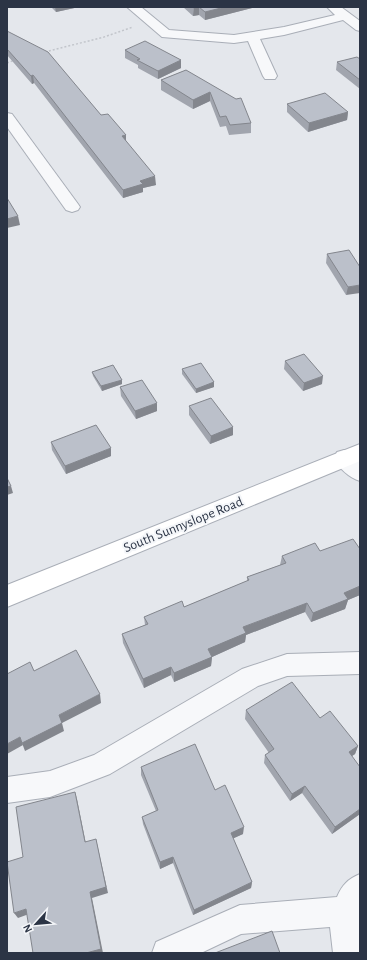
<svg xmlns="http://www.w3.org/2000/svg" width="367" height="960" viewBox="0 0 367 960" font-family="'Alegreya Sans',sans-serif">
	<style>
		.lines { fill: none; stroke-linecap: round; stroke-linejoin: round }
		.street-casing { stroke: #a9aeb7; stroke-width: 2 }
		.secondary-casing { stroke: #a9aeb7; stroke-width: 2 }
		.path { stroke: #c2c5cb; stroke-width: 1.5; stroke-dasharray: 2 2; stroke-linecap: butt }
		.street { fill: #f7f8fa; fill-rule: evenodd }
		.secondary { fill: #fff; fill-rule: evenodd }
		.wall { fill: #a1a5ae }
		.shaded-wall { fill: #83868d }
		.building { fill: #bbc0ca; stroke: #83868d }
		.labels { text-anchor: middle; stroke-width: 4; stroke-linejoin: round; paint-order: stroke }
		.street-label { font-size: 14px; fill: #2b3445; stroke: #f4f6f9 }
	</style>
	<rect width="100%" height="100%" fill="#e4e7ec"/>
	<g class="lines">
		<g class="street-casing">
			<g id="street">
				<path d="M127 7H141L169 30 234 35 284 27 335 15 327 7H341L360 21V31L356 30 343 20 284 35 260 39 277 76 275 79H265L263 76 248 41 234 43 162 37Z"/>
				<path d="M7 113 12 114 78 204 80 207 78 210 72 212 66 210 7 127Z"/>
				<path d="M344 450 351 452 360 460V481C349 478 339 468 334 458L337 452Z"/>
				<path d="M360 652V674L287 676 258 686 110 774 50 797 7 803V777L50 771 94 755 242 669 287 654Z"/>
				<path d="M360 874V953H333L330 927 241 934 201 953H152L156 942 240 905 337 897C342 885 348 879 360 874Z"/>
			</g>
		</g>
		<g class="secondary-casing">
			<path id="secondary" d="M360 444V461L7 607V585Z"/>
		</g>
		<g class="path">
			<path d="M45 52 104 37 133 27"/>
			<path d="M7 63 15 60"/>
		</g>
		<use href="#street" class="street"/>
		<use href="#secondary" class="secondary"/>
	</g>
	<g class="wall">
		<path d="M51 7H79L56 12Z"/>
		<path d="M183 7H256L205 20 199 15 193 16Z"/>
		<path d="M7 31 101 115 126 135V142L156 185 143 188V192L123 198 34 83 32 84 7 55Z"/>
		<path d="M125 50 181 60V68L158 79 138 68V65L125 58Z"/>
		<path d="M360 59V89L336 70 337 62Z"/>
		<path d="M186 70 251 123V133L229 135 226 126 220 127 210 101 193 109 161 90V80Z"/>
		<path d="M287 104 348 112 347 120 308 132 287 112Z"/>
		<path d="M327 254 360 267 346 295 326 263Z"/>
		<path d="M285 361 322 384 303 391 284 369Z"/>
		<path d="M182 369 214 382V387L196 393 182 374Z"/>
		<path d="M92 372 122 380V384L102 391 93 376Z"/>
		<path d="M120 387 157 411 136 419 121 396Z"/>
		<path d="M189 406 233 435 210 444 189 415Z"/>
		<path d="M51 442 111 456 66 474 52 450Z"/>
		<path d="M360 549V595L348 600 345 609 311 622 305 612 246 635 245 642 212 657 211 666 174 682 171 675 144 688 123 643 122 634 145 625 144 617 184 607 247 581V577L280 565 282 556 320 551Z"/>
		<path d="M246 710 320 718 358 746 355 754 352 756 360 814 332 834 302 793 290 801 264 763 265 755 269 753 245 719Z"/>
		<path d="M141 767 215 790 243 834 233 838 252 882 251 888 193 915 173 863 160 869 143 824 142 817 156 811 141 775Z"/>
	</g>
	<g class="shaded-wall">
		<path d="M55 7H79L56 12Z"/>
		<path d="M199 7V15L193 16 194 8Z"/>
		<path d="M225 7H256L205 20V12Z"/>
		<path d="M181 60V68L158 79V71Z"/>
		<path d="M33 75 34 83 32 84 31 76Z"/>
		<path d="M210 92V101L193 109V100Z"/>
		<path d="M348 112 347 120 308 132 309 123Z"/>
		<path d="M126 135V143L122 136Z"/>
		<path d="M155 176 156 185 143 188V192L123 198V190L140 181Z"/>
		<path d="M18 216 20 225 7 228V219Z"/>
		<path d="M360 285V293L346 295 348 287Z"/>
		<path d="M323 376 322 384 303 391 304 383Z"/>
		<path d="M122 380V384L102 391 101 386Z"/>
		<path d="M214 382V387L196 393V389Z"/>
		<path d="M157 403V411L136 419 135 411Z"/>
		<path d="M233 427V435L210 444 211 436Z"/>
		<path d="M111 448V456L66 474 65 466Z"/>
		<path d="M11 486 13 493 7 495V487Z"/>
		<path d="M360 586V595L348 600 345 609 311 622 313 613 344 593Z"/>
		<path d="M307 603 305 612 246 635 245 642 212 657 211 666 174 682V673L208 649 243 627Z"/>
		<path d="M171 667V675L144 688 143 679Z"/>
		<path d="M100 694 101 703 62 723 64 731 25 751 22 743 59 715Z"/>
		<path d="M20 737 23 745 7 754V744Z"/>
		<path d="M358 746 355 754 346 760 349 752Z"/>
		<path d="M305 786 302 793 290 801 292 794Z"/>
		<path d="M75 792 77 799 87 849 85 842Z"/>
		<path d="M360 809V814L332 834 335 827Z"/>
		<path d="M244 827 243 834 230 840 231 833Z"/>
		<path d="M96 839 108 893 92 898 103 953H86L90 892Z"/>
		<path d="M173 857V863L160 869V862Z"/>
		<path d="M252 882 251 888 193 915 194 910Z"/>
		<path d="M26 909 29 914 18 918 14 913Z"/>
	</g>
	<g class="building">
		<path d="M192 7H225L205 12 199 7 194 8Z"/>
		<path d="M7 31 48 52 101 115 108 114 126 135 122 136 155 176 140 181 143 184 123 190 33 75 31 76 7 49Z"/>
		<path d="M145 41 181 60 158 71 137 60 140 59 125 50Z"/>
		<path d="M357 57 360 59V80L337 62Z"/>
		<path d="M186 70 236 99 241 98 251 123 230 125 226 116 220 117 210 92 193 100 161 80Z"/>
		<path d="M325 93 348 112 309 123 287 104Z"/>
		<path d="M7 198 18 216 7 219Z"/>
		<path d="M349 250 360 267V285L348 287 327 254Z"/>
		<path d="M304 354 323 376 304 383 285 361Z"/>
		<path d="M201 363 214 382 196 389 182 369Z"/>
		<path d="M113 365 122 380 101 386 92 372Z"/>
		<path d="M142 380 157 403 135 411 120 387Z"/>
		<path d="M211 398 233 427 211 436 189 406Z"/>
		<path d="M96 425 111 448 65 466 51 442Z"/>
		<path d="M7 478 11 486 7 487Z"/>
		<path d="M353 539 360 549V586L344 593 348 599 313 613 307 603 243 627 246 633 208 649 212 657 174 673 171 667 143 679 122 634 148 624 144 617 182 601 184 607 249 580 247 577 286 563 282 556 315 543 320 551Z"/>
		<path d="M76 650 100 694 59 715 62 723 22 743 20 737 7 744V674L30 662 34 671Z"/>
		<path d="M292 682 320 718 330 711 358 746 349 752 360 767V809L335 827 305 786 292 794 265 755 274 749 246 710Z"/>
		<path d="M195 744 215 790 225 785 244 827 231 833 252 882 194 910 173 857 160 862 142 817 158 810 141 767Z"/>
		<path d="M75 792 85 842 96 839 106 887 90 892 101 949 86 953H33L26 909 14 913 7 862 23 857 16 807Z"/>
		<path d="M272 931 280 953H215Z"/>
	</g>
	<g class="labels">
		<g class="street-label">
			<text transform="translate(183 524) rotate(-22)" y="5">South Sunnyslope Road</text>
		</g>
	</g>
	<rect width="367" height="960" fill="none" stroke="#2b3445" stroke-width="16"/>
	<g transform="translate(36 924) rotate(243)" stroke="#f4f6f9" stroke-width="3" paint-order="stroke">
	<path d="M0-3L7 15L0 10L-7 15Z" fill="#2b3445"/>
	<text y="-6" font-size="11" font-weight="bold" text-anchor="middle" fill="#2b3445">N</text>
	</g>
</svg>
